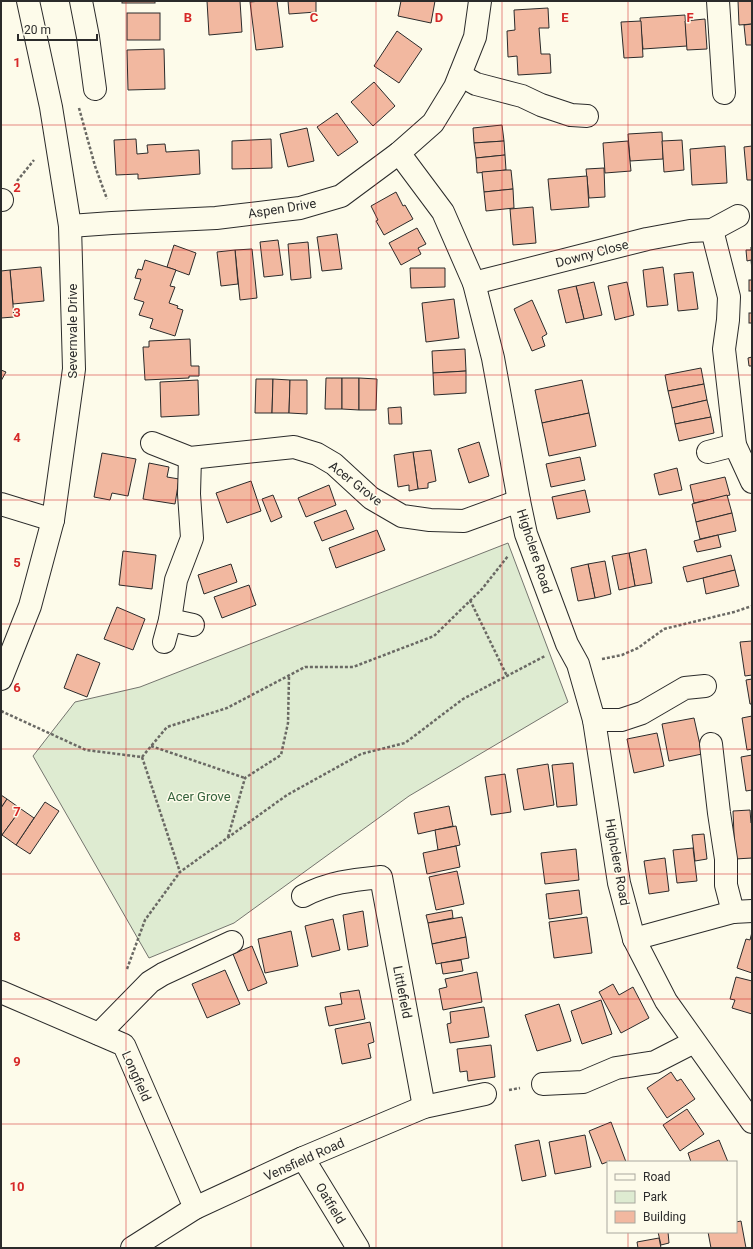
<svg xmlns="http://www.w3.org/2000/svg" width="753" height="1249" viewBox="0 0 753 1249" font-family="Roboto,sans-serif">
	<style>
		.green { fill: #deebd1; stroke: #74746e }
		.building { fill: #f2b8a0; stroke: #2b2b2b }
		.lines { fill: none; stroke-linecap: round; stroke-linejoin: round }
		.minor-casing { stroke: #2b2b2b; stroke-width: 24 }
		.path { stroke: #6a6964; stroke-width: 2.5; stroke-dasharray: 3 2; stroke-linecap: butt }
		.minor { stroke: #fdfbea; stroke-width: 22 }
		.grid { fill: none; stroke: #d62828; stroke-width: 1; stroke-opacity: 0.55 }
		.labels { text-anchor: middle; stroke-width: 3; stroke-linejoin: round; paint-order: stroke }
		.street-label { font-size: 13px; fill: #2b2b2b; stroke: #fdfbea }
		.park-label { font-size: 13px; fill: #34623c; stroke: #fdfbea }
		.grid-label { font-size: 13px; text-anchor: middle; font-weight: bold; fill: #d62828; stroke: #fdfbea; stroke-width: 3; stroke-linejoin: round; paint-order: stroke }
	</style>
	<rect width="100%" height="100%" fill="#fdfbea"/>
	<path class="green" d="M508 543 568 702 409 796 234 923 149 958 33 756 75 702 140 687Z"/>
	<g class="building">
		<rect x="122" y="1" width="33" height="2"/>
		<path d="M207 1H240L242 32 209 35Z"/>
		<path d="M261 1H277L283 47 256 50 250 2Z"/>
		<path d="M288 1H316V12L289 14Z"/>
		<path d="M401 1H435L431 23 398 16Z"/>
		<path d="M738 1H752V24L739 25Z"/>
		<path d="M548 8 549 28H539L541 54H550L551 73 518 75 517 56 508 57 507 31 515 30 514 10Z"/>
		<rect x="127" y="13" width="33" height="27"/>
		<path d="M685 15 687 46 643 49 640 18Z"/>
		<path d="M705 19 707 49 687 50 685 21Z"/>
		<path d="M641 21 643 57 624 58 621 22Z"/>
		<path d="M752 24V45H746L744 25Z"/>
		<path d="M397 31 422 49 399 83 374 66Z"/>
		<path d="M164 49 165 89 128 90 127 50Z"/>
		<path d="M374 82 395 106 373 126 351 102Z"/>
		<path d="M337 113 358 142 338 156 317 127Z"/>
		<path d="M502 125 504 141 474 143 473 128Z"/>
		<path d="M307 128 314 161 288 167 280 134Z"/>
		<path d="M662 132 663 159 630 161 628 134Z"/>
		<path d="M136 139 137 154 148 153 147 145 165 144 166 152 199 150 200 174 138 179V174L116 175 114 140Z"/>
		<path d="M271 139 272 168 232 169V141Z"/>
		<path d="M682 140 684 170 664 172 662 141Z"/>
		<path d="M504 141 505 155 476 158 474 143Z"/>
		<path d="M628 141 631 171 605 173 603 143Z"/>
		<path d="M725 146 727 183 692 185 690 149Z"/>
		<path d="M752 146V180H747L744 147Z"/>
		<path d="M505 155 506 170 477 173 476 158Z"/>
		<path d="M604 168 605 197 589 198 586 169Z"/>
		<path d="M506 170H511L513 189 484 192 482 172Z"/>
		<path d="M587 176 589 207 551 210 548 179Z"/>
		<path d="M513 189 514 208 486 211 484 192Z"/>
		<path d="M396 192 403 206 405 205 413 219 384 235 376 221 378 220 371 206Z"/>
		<path d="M533 207 536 243 513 245 510 209Z"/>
		<path d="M417 228 426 244 418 248 421 254 401 265 389 243Z"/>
		<path d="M337 234 342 269 322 271 317 237Z"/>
		<path d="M278 240 283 275 264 277 260 242Z"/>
		<path d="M308 242 311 278 291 280 288 244Z"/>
		<path d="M174 245 196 253 189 275 167 267Z"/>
		<path d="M751 247H752V270L751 260 747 261 746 250H751Z"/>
		<path d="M252 249 257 298 240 300 235 250Z"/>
		<path d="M235 250 238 284 221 286 217 252Z"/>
		<path d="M145 260 176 270 170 286 175 287 169 303 178 306 177 308 183 310 175 336 150 328 153 319 139 315 144 302 134 299 141 279 135 278 138 269 142 270Z"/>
		<path d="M41 267 44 301 13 304 10 270Z"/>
		<path d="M663 267 668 305 647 307 643 270Z"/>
		<path d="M410 268H445V287L411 288Z"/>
		<path d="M10 270 14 317 1 318V271Z"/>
		<path d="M693 272 698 309 678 311 674 274Z"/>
		<rect x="749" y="280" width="3" height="11"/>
		<path d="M594 282 602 315 584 319 576 286Z"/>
		<path d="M627 282 634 315 615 320 608 286Z"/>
		<path d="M576 286 584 319 566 323 558 290Z"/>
		<path d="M454 299 459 338 426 342 422 303Z"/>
		<path d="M532 300 547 334 542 337 545 346 532 351 514 309Z"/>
		<rect x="749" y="313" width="3" height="10"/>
		<path d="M190 339 191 366H199V376H189V378L145 380 143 347H149V341Z"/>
		<path d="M465 349 466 371 433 373 432 351Z"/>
		<path d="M752 357V366H749L748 358Z"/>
		<path d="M701 368 704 384 668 391 665 375Z"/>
		<path d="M1 370 6 372 1 381Z"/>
		<path d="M466 371V393L434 395 433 373Z"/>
		<path d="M326 378H342V409H325Z"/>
		<path d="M342 378H359V410L342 409Z"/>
		<path d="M359 378 377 379 376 410H359Z"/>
		<path d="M256 379H273L272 413H255Z"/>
		<path d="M273 379 290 380 289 413H272Z"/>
		<path d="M198 380 199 415 161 417 160 382Z"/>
		<path d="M290 380H307V414L289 413Z"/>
		<path d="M582 380 589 413 542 423 535 390Z"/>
		<path d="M704 384 707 400 672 408 668 391Z"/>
		<path d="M707 400 711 417 675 424 672 408Z"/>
		<path d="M401 407 402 424H389L388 408Z"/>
		<path d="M589 413 596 446 549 456 542 423Z"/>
		<path d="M711 417 714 433 679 441 675 424Z"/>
		<path d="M479 442 489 476 469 483 458 449Z"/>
		<path d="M431 450 436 481 428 483V488L418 489 413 452Z"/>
		<path d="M413 452 418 489 409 491V485L398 487 394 455Z"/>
		<path d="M102 453 136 459 128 496 112 493 110 500 94 497Z"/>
		<path d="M580 457 585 480 551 487 546 464Z"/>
		<path d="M149 463 169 467 167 477 179 479 175 504 143 499Z"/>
		<path d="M677 468 682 490 659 495 654 474Z"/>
		<path d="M725 477 730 495 694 503 690 485Z"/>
		<path d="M251 481 261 511 227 523 216 493Z"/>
		<path d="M329 485 336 505 306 517 298 498Z"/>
		<path d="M585 490 590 512 557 519 552 497Z"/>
		<path d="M273 495 282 517 271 522 262 499Z"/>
		<path d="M727 495 732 513 696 522 692 504Z"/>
		<path d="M346 510 354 529 322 541 314 522Z"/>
		<path d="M732 513 736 531 700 539 696 522Z"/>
		<path d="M377 530 385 550 336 568 329 548Z"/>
		<path d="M718 535 721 547 697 552 694 541Z"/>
		<path d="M646 549 652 583 635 586 629 553Z"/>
		<path d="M123 551 156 555 152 589 119 585Z"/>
		<path d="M629 553 635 586 619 590 612 556Z"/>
		<path d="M731 555 735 570 687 582 683 567Z"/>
		<path d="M605 561 611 594 595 598 588 564Z"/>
		<path d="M231 564 237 582 204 594 198 575Z"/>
		<path d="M588 564 595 598 578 601 571 568Z"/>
		<path d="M735 570 739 586 706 594 703 578Z"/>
		<path d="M249 585 256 605 222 618 214 597Z"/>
		<path d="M117 607 145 619 133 650 104 639Z"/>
		<path d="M752 641V675L745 676 740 642Z"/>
		<path d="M77 654 100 663 87 697 64 688Z"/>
		<path d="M752 679V704H750L746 680Z"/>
		<path d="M752 716V749L747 750 742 718Z"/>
		<path d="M694 718 702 754 669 761 662 724Z"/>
		<path d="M657 733 664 766 634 773 627 739Z"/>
		<path d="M752 755V790L746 791 741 757Z"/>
		<path d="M573 763 577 805 557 807 552 765Z"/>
		<path d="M548 764 554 805 524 810 517 769Z"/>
		<path d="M505 774 511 812 491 815 485 777Z"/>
		<path d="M1 795 7 799 1 808Z"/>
		<path d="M7 799 21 809 2 835 1 834V808Z"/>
		<path d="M45 802 59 811 30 854 16 845Z"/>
		<path d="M449 806 453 826 418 834 414 813Z"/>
		<path d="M21 809 34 818 16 845 2 835Z"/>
		<path d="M750 810 751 823H752V858L735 859 733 811Z"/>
		<path d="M456 826 460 845 438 850 435 830Z"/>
		<path d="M704 834 707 859 695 861 692 835Z"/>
		<path d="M456 846 460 867 427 874 423 853Z"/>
		<path d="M693 848 697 881 677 883 673 850Z"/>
		<path d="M576 849 579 880 545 884 541 853Z"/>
		<path d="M665 858 669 891 649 894 644 861Z"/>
		<path d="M457 871 464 904 436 910 429 877Z"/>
		<path d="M579 890 582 914 549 919 546 894Z"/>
		<path d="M452 910 453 918 428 923 426 915Z"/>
		<path d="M363 911 368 946 348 950 343 915Z"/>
		<path d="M462 917 466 937 432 944 428 923Z"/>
		<path d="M587 917 592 953 554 958 549 922Z"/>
		<path d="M333 919 340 950 312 957 305 926Z"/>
		<path d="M291 931 298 966 265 973 258 939Z"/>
		<path d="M752 932V973L737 968 746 939 750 940Z"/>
		<path d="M466 937 469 958 436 964 432 944Z"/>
		<path d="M252 946 267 983 248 991 233 954Z"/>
		<path d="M461 960 463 971 443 974 441 963Z"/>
		<path d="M225 970 240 1004 207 1018 192 984Z"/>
		<path d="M477 972 482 1002 443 1010 439 989 447 987 445 979Z"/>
		<path d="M736 977 752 981V1014L732 1008 735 1000 730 999Z"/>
		<path d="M613 984 619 995 633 987 649 1018 621 1033 599 992Z"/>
		<path d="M359 990 365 1019 329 1026 325 1007 342 1004 340 993Z"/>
		<path d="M601 1000 612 1034 582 1044 571 1011Z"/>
		<path d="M559 1004 571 1041 537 1051 525 1015Z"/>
		<path d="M484 1007 489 1037 450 1043 447 1024 451 1023 450 1012Z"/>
		<path d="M370 1022 374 1042 368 1044 371 1058 342 1064 335 1029Z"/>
		<path d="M491 1045 495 1077 468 1081 467 1071 460 1072 457 1049Z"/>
		<path d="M671 1072 677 1081 681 1079 695 1099 667 1118 647 1088Z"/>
		<path d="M687 1109 704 1134 680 1151 663 1125Z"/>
		<path d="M611 1122 626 1162H611L610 1161 602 1164 589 1131Z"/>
		<path d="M585 1135 591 1167 555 1174 549 1142Z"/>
		<path d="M539 1140 546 1176 522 1181 515 1145Z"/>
		<path d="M719 1140 728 1162H691L688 1153Z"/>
		<path d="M741 1221 746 1248H711L708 1232H736V1222Z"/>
		<path d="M658 1232H668L669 1243 661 1245Z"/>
		<path d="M659 1238 661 1248H638L637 1242Z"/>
	</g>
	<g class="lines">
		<g class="minor-casing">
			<g id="minor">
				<path d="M81 1 88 37 95 89"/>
				<path d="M718 1 724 93"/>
				<path d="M460 75 476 84 522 96 541 105 571 115 587 116"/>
				<path d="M399 153 443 212 474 283 493 358 519 501 526 534 567 644 578 664 594 720 619 883 634 939 666 1001 752 1122"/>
				<path d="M1 200H2"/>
				<path d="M70 226 112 223 216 218 300 208 341 196 399 153 433 123 455 87 475 37 480 1"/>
				<path d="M712 230 729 297 728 320 724 349 735 445 752 482"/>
				<path d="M474 283 647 239 690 231 712 230 738 216"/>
				<path d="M152 443 190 458 294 447 317 454 334 464 371 498 402 516 430 520 464 521 519 501"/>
				<path d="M708 452 735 445"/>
				<path d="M1 504 53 520"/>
				<path d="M170 620 193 625"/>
				<path d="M164 642 170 620 176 580 192 538 189 494 190 458"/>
				<path d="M1 679 30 606 53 520 74 369 70 226 51 107 28 1"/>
				<path d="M594 720H621L642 713 685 688 705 686"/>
				<path d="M711 744 719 813 726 859V885L733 912"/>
				<path d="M303 896C330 882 352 880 381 877L424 1107"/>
				<path d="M634 939 733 912 752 911"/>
				<path d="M1 992 124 1045 195 1208"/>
				<path d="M99 1034 150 982 163 974 232 942"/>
				<path d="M543 1084 583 1082 616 1068 655 1062 694 1042"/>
				<path d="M303 1158 358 1248"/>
				<path d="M132 1248 195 1208 303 1158 424 1107 485 1094"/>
			</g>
		</g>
		<g class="path">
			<path d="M79 108 95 166 107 199"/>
			<path d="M17 181 34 160"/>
			<path d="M470 600 507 676"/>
			<path d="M602 659 622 655 638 648 664 629 734 612 752 606"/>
			<path d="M1 711 86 750 142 757"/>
			<path d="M151 746 245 778"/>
			<path d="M142 757 167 727 227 708 305 667H353L434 636 482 589 508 556"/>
			<path d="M142 757 180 872"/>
			<path d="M228 837 245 778 281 755 288 723 289 676"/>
			<path d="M127 969 145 920 180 872 287 795 361 754 405 743 463 699 545 656"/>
			<path d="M509 1090 520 1088"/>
		</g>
		<use href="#minor" class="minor"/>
	</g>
	<path class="grid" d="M126 1V1248M251 1V1248M376 1V1248M502 1V1248M628 1V1162M1 125H752M1 250H752M1 375H752M1 500H752M1 624H752M1 749H752M1 874H752M1 999H752M1 1124H752M628 1232V1248"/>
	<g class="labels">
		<g class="street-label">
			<text transform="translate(282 208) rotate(-9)" y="5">Aspen Drive</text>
			<text transform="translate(592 253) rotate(-15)" y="5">Downy Close</text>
			<text transform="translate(72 331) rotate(-90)" y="5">Severnvale Drive</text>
			<text transform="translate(356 483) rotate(38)" y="5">Acer Grove</text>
			<text transform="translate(535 551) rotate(72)" y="5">Highclere Road</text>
			<text transform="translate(618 862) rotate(80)" y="5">Highclere Road</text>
			<text transform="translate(403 992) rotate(79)" y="5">Littlefield</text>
			<text transform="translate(137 1076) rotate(66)" y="5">Longfield</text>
			<text transform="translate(304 1159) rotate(-24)" y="5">Vensfield Road</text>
			<text transform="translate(331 1203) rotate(59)" y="5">Oatfield</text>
		</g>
		<g class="park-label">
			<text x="199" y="801">Acer Grove</text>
		</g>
	</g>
	<g class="grid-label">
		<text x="188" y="22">B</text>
		<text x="314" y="22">C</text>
		<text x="439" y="22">D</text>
		<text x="565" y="22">E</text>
		<text x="690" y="22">F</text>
		<text x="17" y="67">1</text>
		<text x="17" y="192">2</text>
		<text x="17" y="317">3</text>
		<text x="17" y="442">4</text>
		<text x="17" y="567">5</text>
		<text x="17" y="692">6</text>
		<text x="17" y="816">7</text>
		<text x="17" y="941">8</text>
		<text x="17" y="1066">9</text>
		<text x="17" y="1191">10</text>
	</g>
	<rect width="753" height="1249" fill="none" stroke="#2b2b2b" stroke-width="4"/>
	<rect x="607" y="1161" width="130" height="72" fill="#fdfbea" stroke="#a9a89e"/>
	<rect x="615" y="1174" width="20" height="6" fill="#fdfbea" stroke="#a9a89e"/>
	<text x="643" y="1181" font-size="12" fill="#2b2b2b">Road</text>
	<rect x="615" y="1191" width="20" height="12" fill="#deebd1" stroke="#a9a89e"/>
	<text x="643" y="1201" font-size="12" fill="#2b2b2b">Park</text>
	<rect x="615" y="1211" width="20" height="12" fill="#f2b8a0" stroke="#a9a89e"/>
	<text x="643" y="1221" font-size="12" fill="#2b2b2b">Building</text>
	<path d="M18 34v6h79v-6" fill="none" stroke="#2b2b2b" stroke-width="2"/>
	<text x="24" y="34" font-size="12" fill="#2b2b2b" stroke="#fdfbea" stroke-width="3" paint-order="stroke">20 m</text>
</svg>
